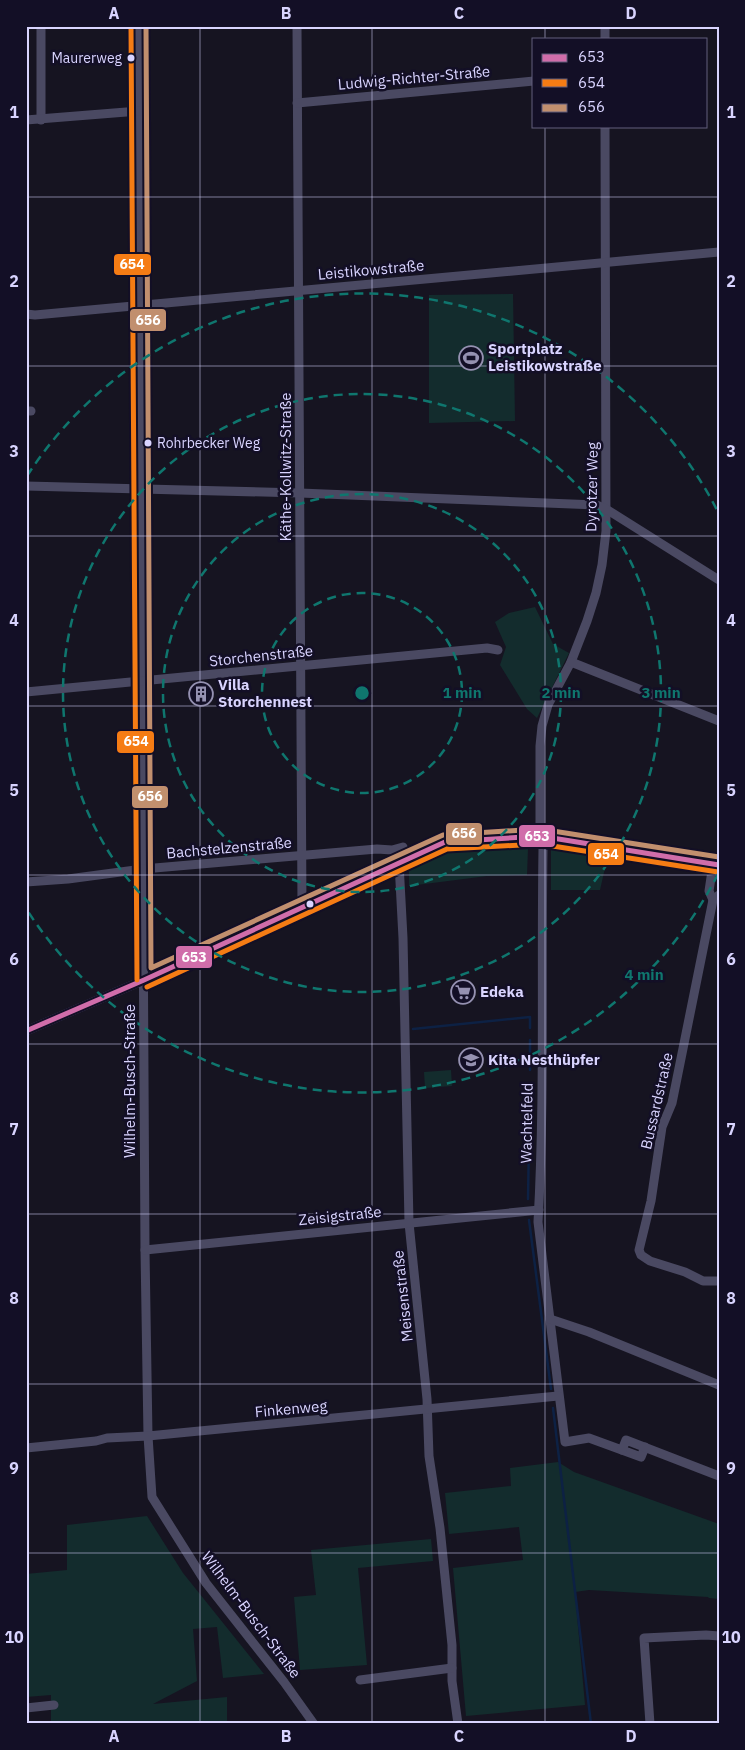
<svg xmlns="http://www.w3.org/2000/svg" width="745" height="1750" viewBox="0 0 745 1750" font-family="'IBM Plex Sans',sans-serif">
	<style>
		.green { fill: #132c2d }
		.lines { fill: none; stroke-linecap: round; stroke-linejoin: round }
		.stream { stroke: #0d2144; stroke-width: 2.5 }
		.minor { stroke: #4a4962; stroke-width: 9 }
		.bus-1-casing { stroke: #130f26; stroke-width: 9 }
		.bus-2-casing { stroke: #130f26; stroke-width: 9 }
		.bus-3-casing { stroke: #130f26; stroke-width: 9 }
		.bus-1 { stroke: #d06daa; stroke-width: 5 }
		.bus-2 { stroke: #f57c14; stroke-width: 5 }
		.bus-3 { stroke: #c18f6e; stroke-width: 5 }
		.grid { fill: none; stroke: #d9d4ff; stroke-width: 1; stroke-opacity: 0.55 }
		.ring { fill: none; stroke: #0f766e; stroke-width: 2.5; stroke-dasharray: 9 6 }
		.bus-dot { fill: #d9d4ff; stroke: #130f26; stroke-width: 2 }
		.labels { text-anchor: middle; stroke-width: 5; stroke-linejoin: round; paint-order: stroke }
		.bus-label { font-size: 14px; fill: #d9d4ff; stroke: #130f26; text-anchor: end }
		.street-label { font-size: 15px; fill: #d9d4ff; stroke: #130f26 }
		.poi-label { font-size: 15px; font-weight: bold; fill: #d9d4ff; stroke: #130f26; text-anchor: start }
		.centre { fill: #0f766e; stroke: #130f26; stroke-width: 2.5 }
		.ring-label { font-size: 15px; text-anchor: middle; font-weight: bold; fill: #0f766e; stroke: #130f26; stroke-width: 5; stroke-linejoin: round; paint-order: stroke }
		.line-badge { stroke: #130f26; stroke-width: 2 }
		.badge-label { font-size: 14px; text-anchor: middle; font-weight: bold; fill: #fff }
		.neatline { fill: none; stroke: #d9d4ff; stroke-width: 2 }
		.grid-label { font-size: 16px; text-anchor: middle; font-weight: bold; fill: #d9d4ff }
	</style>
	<rect width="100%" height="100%" fill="#161421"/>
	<g class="green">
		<path d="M513 294 515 421 429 423V295Z"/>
		<path d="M535 607 553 644 569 653 537 718 527 709 500 665 506 647 495 622 509 613Z"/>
		<path d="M459 848 528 849 527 875 487 876 409 886V868L446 850Z"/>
		<path d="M551 848 607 859 600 890H551Z"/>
		<path d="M451 1070 452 1086 425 1088 424 1072Z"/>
		<path d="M558 1462 574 1472 719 1524V1599L709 1598 708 1597 589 1590 575 1592 585 1705 466 1716 453 1568 523 1560 519 1527 449 1534 445 1493 511 1486 510 1468Z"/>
		<path d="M147 1516 183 1573 264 1674 223 1678 217 1627 193 1629 197 1681 153 1704 227 1697V1724H51V1695L26 1697V1574L67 1570V1525Z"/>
		<path d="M431 1539 433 1561 358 1568 367 1665 300 1670 294 1597 316 1595 311 1550Z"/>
	</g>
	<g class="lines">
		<g class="stream">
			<path d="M413 1029 530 1017V1028"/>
			<path d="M530 1040V1070"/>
			<path d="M528 1199 530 1084"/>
			<path d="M529 1220 551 1389"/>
			<path d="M553 1408 591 1724"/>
		</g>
		<g class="minor">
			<path d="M41 26V120"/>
			<path d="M138 26 145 1250 148 1436 152 1497 206 1583 284 1682 314 1724"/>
			<path d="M297 26 302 907"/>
			<path d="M605 26V39"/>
			<path d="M297 103 534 81"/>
			<path d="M26 120 139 111"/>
			<path d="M605 126 606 531 602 565 596 593 587 621 571 662 548 705 542 726 540 746V836L543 849C541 973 545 1098 538 1222L565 1442 589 1438 641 1457 645 1447"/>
			<path d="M26 314 35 315 719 252"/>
			<path d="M26 411H31"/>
			<path d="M26 486 300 493 597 505 606 509 719 580"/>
			<path d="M571 662 719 721"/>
			<path d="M26 692 487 648 498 650"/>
			<path d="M399 863 403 938 409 1223 427 1399 429 1456 440 1528 452 1645V1681L458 1724"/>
			<path d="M26 882 68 879 143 869 377 849 392 850 403 847"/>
			<path d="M719 895 713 900 672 1103 662 1127 651 1201 639 1250 641 1255 650 1261 685 1272 703 1281H719"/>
			<path d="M713 900 709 891 713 864"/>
			<path d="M26 1031 144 980 445 842 459 840 540 836 719 865"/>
			<path d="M145 1250 539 1210"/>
			<path d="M550 1319 589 1332 719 1385"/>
			<path d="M26 1448 96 1441 107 1438 148 1436 558 1396"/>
			<path d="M622 1450 626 1440 719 1476"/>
			<path d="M360 1680 452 1668"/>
			<path d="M26 1708 54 1705"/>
			<path d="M650 1724 644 1638 706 1635 719 1636"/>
		</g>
		<g class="bus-1-casing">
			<path id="bus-1" d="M26 1031 144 980 445 842 540 836 719 865"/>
		</g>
		<g class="bus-2-casing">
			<g id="bus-2">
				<path d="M131 26 137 980"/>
				<path d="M147 987 447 849 540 844 718 872"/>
			</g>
		</g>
		<g class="bus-3-casing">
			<path id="bus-3" d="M146 26 151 968 443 835 540 829 719 857"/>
		</g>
		<use href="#bus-1" class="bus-1"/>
		<use href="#bus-2" class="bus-2"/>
		<use href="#bus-3" class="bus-3"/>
	</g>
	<path class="grid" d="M200 26V1724M372 26V1724M545 26V39M545 126V1724M26 197H719M26 366H719M26 536H719M26 706H719M26 875H719M26 1044H719M26 1214H719M26 1384H719M26 1553H719"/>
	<g class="ring">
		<circle cx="362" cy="693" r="100"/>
		<circle cx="362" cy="693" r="199"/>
		<circle cx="362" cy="693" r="299"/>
		<path d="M718 874A399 399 0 0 1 27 910M27 476A399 399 0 0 1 718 512"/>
	</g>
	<defs>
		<g id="stadium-ring" transform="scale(1.25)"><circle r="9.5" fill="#130f26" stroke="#9591b1" stroke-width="1.5"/><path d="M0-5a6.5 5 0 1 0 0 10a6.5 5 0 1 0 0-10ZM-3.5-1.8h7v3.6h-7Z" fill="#9591b1"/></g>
		<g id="building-ring" transform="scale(1.25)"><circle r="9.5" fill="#130f26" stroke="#9591b1" stroke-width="1.5"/><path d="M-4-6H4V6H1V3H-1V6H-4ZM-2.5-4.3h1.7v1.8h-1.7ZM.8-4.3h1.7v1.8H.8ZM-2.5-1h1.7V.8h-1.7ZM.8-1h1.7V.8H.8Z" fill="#9591b1"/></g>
		<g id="supermarket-ring" transform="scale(1.25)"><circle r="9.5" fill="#130f26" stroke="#9591b1" stroke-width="1.5"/><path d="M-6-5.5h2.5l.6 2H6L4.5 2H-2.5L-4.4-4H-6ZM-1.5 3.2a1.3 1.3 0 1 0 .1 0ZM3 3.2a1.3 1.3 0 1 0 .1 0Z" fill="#9591b1"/></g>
		<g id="school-ring" transform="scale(1.25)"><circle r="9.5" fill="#130f26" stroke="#9591b1" stroke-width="1.5"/><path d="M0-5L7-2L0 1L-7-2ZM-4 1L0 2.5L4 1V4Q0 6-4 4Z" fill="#9591b1"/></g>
	</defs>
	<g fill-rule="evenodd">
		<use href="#stadium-ring" x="471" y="358"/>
		<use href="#building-ring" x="201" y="694"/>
		<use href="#supermarket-ring" x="463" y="992"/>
		<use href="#school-ring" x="471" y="1060"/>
	</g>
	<g class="bus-dot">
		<circle cx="131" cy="58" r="4.5"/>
		<circle cx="148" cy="443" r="4.5"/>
		<circle cx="310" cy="904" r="4.5"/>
	</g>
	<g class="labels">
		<g class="bus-label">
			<text x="122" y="63">Maurerweg</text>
			<text x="157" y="448" text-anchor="start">Rohrbecker Weg</text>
		</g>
		<g class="street-label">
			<text transform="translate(414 78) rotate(-5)" y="5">Ludwig-Richter-Straße</text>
			<text transform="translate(371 270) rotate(-5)" y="5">Leistikowstraße</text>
			<text transform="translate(286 467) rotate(-90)" y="5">Käthe-Kollwitz-Straße</text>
			<text transform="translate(592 487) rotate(-89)" y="5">Dyrotzer Weg</text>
			<text transform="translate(261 656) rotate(-6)" y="5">Storchenstraße</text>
			<text transform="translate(229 848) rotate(-5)" y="5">Bachstelzenstraße</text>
			<text transform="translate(130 1081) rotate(-90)" y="5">Wilhelm-Busch-Straße</text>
			<text transform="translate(657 1101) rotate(-77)" y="5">Bussardstraße</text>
			<text transform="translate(527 1123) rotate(-89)" y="5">Wachtelfeld</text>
			<text transform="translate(340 1216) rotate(-6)" y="5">Zeisigstraße</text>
			<text transform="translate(403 1296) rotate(-96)" y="5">Meisenstraße</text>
			<text transform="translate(291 1409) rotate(-5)" y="5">Finkenweg</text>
			<text transform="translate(251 1615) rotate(53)" y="5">Wilhelm-Busch-Straße</text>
		</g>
		<g class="poi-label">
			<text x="488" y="354">Sportplatz<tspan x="488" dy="17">Leistikowstraße</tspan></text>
			<text x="218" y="690">Villa<tspan x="218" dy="17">Storchennest</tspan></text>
			<text x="480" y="997">Edeka</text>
			<text x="488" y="1065">Kita Nesthüpfer</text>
		</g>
	</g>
	<circle cx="362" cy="693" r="8" class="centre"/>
	<g class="ring-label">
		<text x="462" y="698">1 min</text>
		<text x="561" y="698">2 min</text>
		<text x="661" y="698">3 min</text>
		<text x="644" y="980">4 min</text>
	</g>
	<g class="line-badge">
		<rect x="113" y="253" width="39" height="23" rx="5" fill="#f57c14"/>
		<rect x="129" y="308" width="38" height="24" rx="5" fill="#c18f6e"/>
		<rect x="116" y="730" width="39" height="24" rx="5" fill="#f57c14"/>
		<rect x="131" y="785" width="38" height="24" rx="5" fill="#c18f6e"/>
		<rect x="445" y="822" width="38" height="24" rx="5" fill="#c18f6e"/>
		<rect x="518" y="824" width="38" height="24" rx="5" fill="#d06daa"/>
		<rect x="587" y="842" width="38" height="24" rx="5" fill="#f57c14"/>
		<rect x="175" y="945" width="38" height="24" rx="5" fill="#d06daa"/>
	</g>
	<g class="badge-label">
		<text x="132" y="269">654</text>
		<text x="148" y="325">656</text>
		<text x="136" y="746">654</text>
		<text x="150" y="801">656</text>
		<text x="464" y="838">656</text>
		<text x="537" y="841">653</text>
		<text x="606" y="859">654</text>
		<text x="194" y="962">653</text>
	</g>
	<rect width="745" height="1750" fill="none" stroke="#130f26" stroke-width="55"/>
	<rect x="532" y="38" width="175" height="90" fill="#130f26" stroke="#625e7d"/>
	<rect x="542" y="54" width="25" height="8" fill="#d06daa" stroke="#625e7d"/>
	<text x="578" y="62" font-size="15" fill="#d9d4ff">653</text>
	<rect x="542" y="79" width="25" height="8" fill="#f57c14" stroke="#625e7d"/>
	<text x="578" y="88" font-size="15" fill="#d9d4ff">654</text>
	<rect x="542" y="104" width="25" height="8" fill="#c18f6e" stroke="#625e7d"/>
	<text x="578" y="112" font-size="15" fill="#d9d4ff">656</text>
	<rect x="28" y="28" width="690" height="1694" class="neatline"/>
	<g class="grid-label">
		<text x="114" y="19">A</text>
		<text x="286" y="19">B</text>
		<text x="459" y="19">C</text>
		<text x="631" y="19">D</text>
		<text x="14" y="118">1</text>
		<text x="731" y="118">1</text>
		<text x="14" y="287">2</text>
		<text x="731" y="287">2</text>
		<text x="14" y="457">3</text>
		<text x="731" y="457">3</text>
		<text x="14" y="626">4</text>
		<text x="731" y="626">4</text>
		<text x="14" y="796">5</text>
		<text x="731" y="796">5</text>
		<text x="14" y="965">6</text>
		<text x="731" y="965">6</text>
		<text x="14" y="1135">7</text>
		<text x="731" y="1135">7</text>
		<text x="14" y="1304">8</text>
		<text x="731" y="1304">8</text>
		<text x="14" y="1474">9</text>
		<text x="731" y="1474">9</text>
		<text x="14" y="1643">10</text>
		<text x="731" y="1643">10</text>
		<text x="114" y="1742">A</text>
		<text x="286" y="1742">B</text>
		<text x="459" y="1742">C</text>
		<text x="631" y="1742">D</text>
	</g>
</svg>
